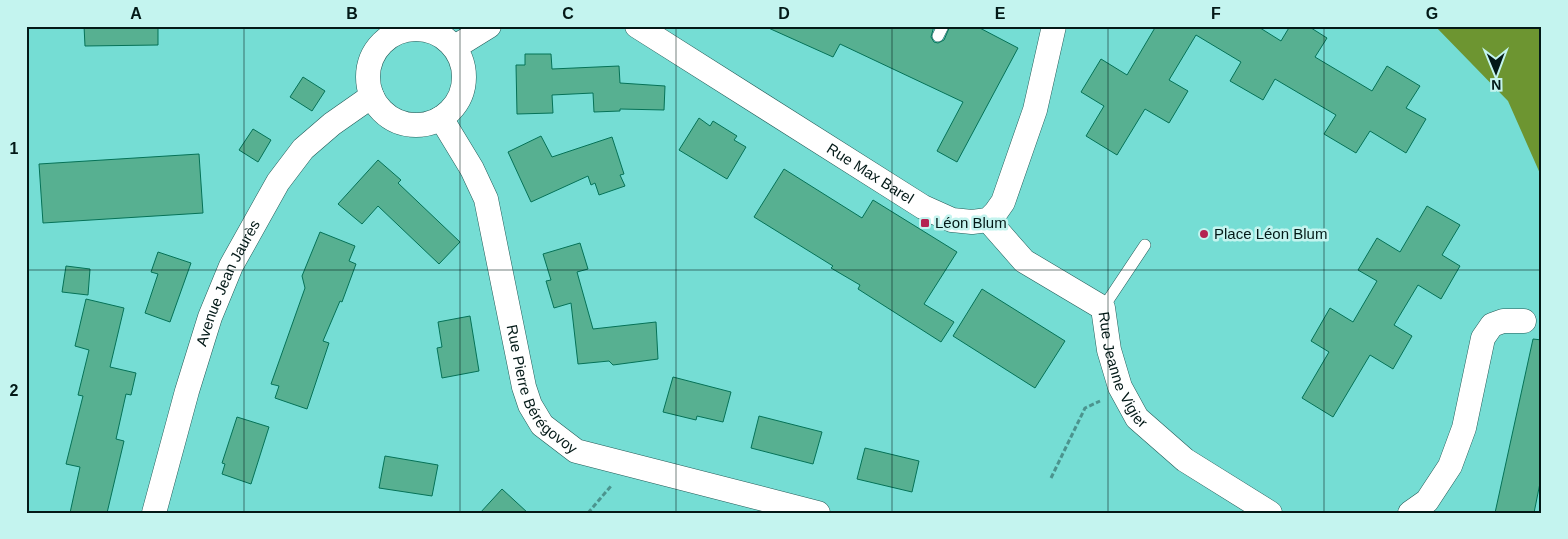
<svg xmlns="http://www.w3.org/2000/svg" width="1568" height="539" viewBox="0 0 1568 539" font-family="Arial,sans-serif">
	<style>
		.forest { fill: #6d9531 }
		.building { fill: #57b091; stroke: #057257 }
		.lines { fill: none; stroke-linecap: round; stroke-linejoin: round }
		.lane-casing { stroke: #235b57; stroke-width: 12 }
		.street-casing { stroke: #235b57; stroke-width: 25 }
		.path { stroke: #4b948e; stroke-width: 3; stroke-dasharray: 5 2.5; stroke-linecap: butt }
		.lane { stroke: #fff; stroke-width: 11 }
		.street { stroke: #fff; stroke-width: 24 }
		.grid { fill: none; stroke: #031917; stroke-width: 1; stroke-opacity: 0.55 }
		.poi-dot { fill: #b42351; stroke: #c4f4ef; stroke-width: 2 }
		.labels { text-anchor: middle; stroke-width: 5; stroke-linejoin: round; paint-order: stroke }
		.street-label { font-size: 15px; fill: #031917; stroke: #c4f4ef }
		.poi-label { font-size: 15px; fill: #031917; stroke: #c4f4ef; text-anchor: start }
		.neatline { fill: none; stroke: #031917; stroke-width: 2 }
		.grid-label { font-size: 16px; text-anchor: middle; font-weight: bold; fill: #031917 }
	</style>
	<rect width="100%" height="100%" fill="#75ddd4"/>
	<path class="forest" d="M1435 26H1542V178L1508 101Z"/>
	<g class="building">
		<path d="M84 26H158V45L85 46Z"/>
		<path d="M764 26H934L931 37 934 42 938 43 944 40 950 26H976L1018 48 957 162 937 151 963 102 840 44 833 57Z"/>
		<path d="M1156 26H1257L1281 41 1290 26H1308L1327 38 1315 57 1372 91 1387 66 1420 86 1406 108 1426 119 1406 153 1370 131 1356 153 1324 134 1336 115 1275 79 1263 100 1230 81 1241 62 1196 35 1169 80 1188 91 1169 123 1145 109 1117 155 1086 136 1104 106 1081 92 1101 59 1127 75Z"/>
		<path d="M525 54H551L552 69 619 66 620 83 665 86 664 110 620 109V111L594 112 593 93 552 95 553 113 517 114 516 65H525Z"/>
		<path d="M303 77 325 91 312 111 290 97Z"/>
		<path d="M699 118 710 126 713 121 737 136 734 140 746 147 727 179 679 150Z"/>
		<path d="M253 129 271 140 258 162 239 150Z"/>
		<path d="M541 136 552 157 612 137 624 174 620 175 625 186 599 195 595 183 591 185 588 176 531 202 508 152Z"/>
		<path d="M199 154 203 213 43 223 39 164Z"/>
		<path d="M378 160 401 180 398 183 460 242 439 264 378 206 362 224 338 204Z"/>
		<path d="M784 169 862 218 873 200 957 252 924 304 954 322 941 342 858 289 860 285 831 268 833 266 754 217Z"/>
		<path d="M1427 206 1460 225 1442 255 1460 266 1441 299 1418 285 1394 325 1412 336 1393 369 1370 355 1333 417 1302 398 1329 352 1311 341 1330 308 1353 322 1377 281 1358 270 1377 238 1400 252Z"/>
		<path d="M320 232 355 246 349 261 356 264 342 302 340 301 323 341 329 343 307 409 275 398 279 386 271 384 305 288 302 276Z"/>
		<path d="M580 243 588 269 577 272 593 329 656 322 658 359 613 365 609 361 578 364 571 303 554 308 546 281 551 280 543 254Z"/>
		<path d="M158 252 191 263 170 322 145 313 158 274 151 272Z"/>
		<path d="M66 266 90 269 88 295 62 292Z"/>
		<path d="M982 289 1065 341 1035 388 953 336Z"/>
		<path d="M86 299 124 308 110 367 136 373 131 395 126 394 116 439 124 441 107 513H70L80 467 66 464 83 396 78 395 89 350 75 346Z"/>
		<path d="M470 316 479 371 442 378 437 348 442 347 438 322Z"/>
		<path d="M1533 339 1542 340V473L1534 513H1495Z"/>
		<path d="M673 377 731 392 723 422 697 416 696 420 663 412Z"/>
		<path d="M759 416 822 432 813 464 751 448Z"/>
		<path d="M237 417 269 427 251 484 222 474 225 464 222 463Z"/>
		<path d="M865 448 919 461 912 492 857 479Z"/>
		<path d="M385 456 438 465 432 496 379 488Z"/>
		<path d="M502 489 528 513H480Z"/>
	</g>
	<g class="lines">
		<g class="lane-casing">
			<g id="lane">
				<path d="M938 36 943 26"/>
				<path d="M1103 308 1145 245"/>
			</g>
		</g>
		<g class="street-casing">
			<g id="street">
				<path id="s1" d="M637 26 923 207 952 220 972 222 988 220 996 212 1003 202 1035 110 1054 26"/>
				<circle cx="416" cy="77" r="48"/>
				<path d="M455 47 489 26"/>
				<path id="s2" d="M441 118 472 169 486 199 524 387 530 405 542 425 576 451 818 513"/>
				<path id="s3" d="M988 220 1024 261 1103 308 1109 350 1120 387 1137 418 1185 460 1270 513"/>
				<path id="s4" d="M154 513 187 391 210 317 231 266 278 182 303 149 332 124 372 96"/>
				<path d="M1410 513 1427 501 1450 466 1464 428 1483 338 1492 325 1503 321H1524"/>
			</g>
		</g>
		<g class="path">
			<path d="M1051 478 1085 408 1100 401"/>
			<path d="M588 513 611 486"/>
		</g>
		<use href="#lane" class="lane"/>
		<use href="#street" class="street"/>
	</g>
	<path class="grid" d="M244 26V513M460 26V513M676 26V513M892 26V513M1108 26V513M1324 26V513M26 270H1542"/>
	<g class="poi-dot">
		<rect x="920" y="218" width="10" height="10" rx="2.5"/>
		<circle cx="1204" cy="234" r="5"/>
	</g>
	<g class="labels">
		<g class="street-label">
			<text dy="5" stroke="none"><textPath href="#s1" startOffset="276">Rue Max Barel</textPath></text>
			<text dy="5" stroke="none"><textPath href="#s4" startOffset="242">Avenue Jean Jaurès</textPath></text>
			<text dy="5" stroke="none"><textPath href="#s3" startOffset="212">Rue Jeanne Vigier</textPath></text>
			<text dy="5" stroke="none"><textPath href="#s2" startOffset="295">Rue Pierre Bérégovoy</textPath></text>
		</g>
		<g class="poi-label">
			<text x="935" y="228">Léon Blum</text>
			<text x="1214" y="239">Place Léon Blum</text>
		</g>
	</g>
	<rect width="1568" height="539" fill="none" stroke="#c4f4ef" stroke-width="55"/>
	<g transform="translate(1496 72) rotate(179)" stroke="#c4f4ef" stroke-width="4" paint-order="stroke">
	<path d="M0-4L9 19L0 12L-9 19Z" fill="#031917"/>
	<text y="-8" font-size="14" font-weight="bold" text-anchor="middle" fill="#031917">N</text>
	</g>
	<rect x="28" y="28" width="1512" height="484" class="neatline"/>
	<g class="grid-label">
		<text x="136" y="19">A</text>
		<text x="352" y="19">B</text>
		<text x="568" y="19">C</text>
		<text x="784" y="19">D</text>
		<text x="1000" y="19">E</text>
		<text x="1216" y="19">F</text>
		<text x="1432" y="19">G</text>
		<text x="14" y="154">1</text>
		<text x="14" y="396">2</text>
	</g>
</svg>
